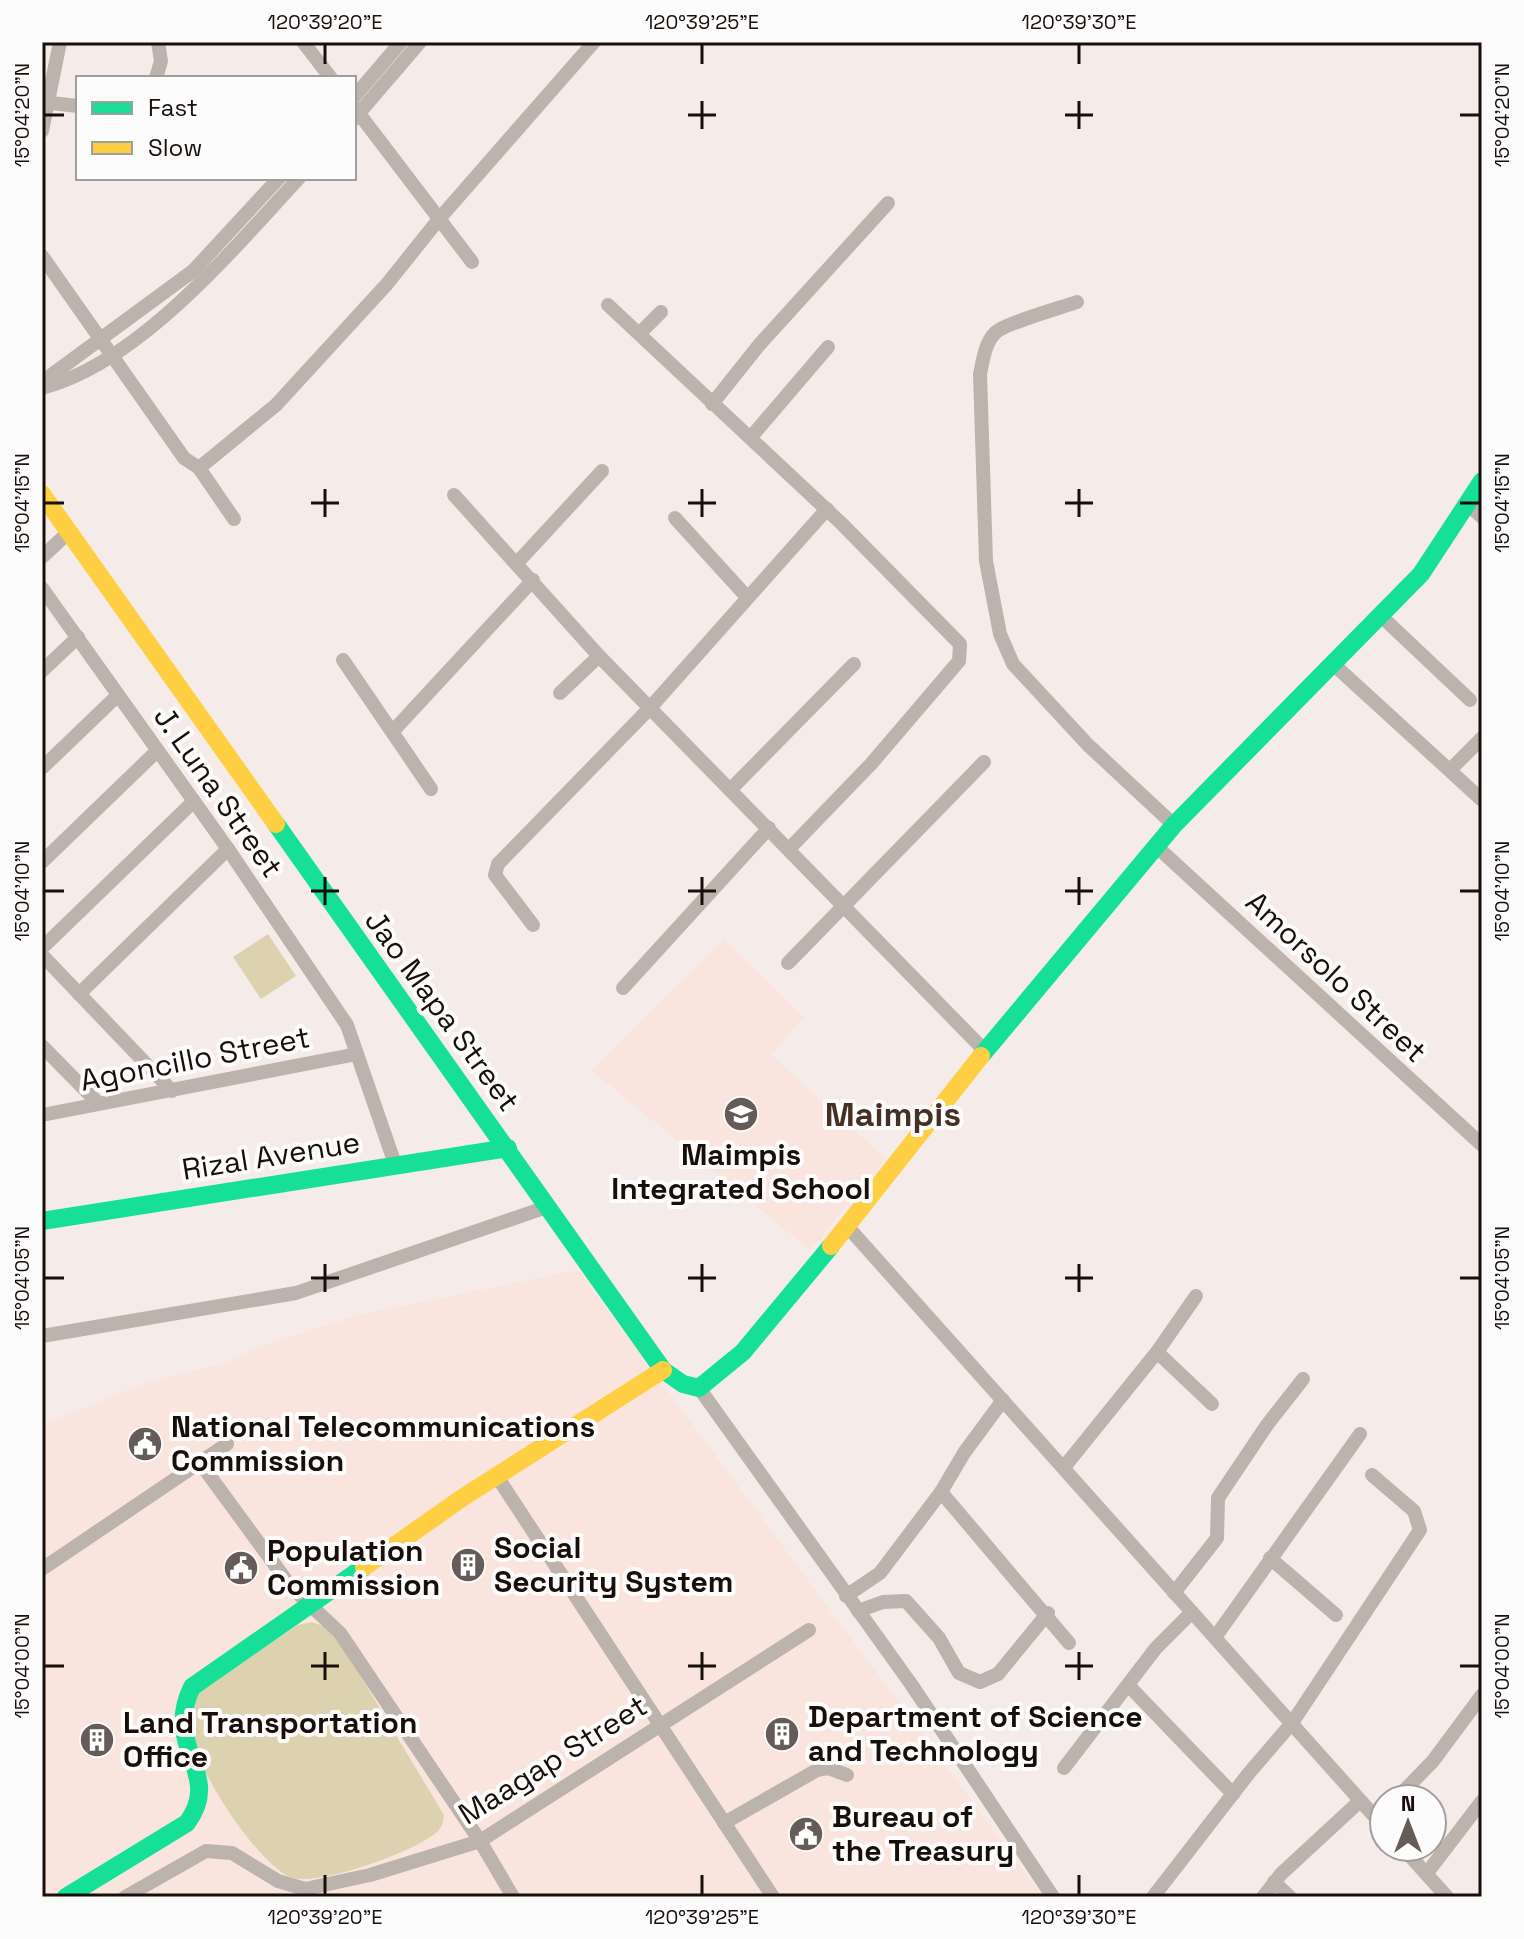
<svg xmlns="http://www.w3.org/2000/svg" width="1524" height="1939" viewBox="0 0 1524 1939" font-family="'Space Grotesk',sans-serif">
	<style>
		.built { fill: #f9e5dd }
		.green { fill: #ddd2b0 }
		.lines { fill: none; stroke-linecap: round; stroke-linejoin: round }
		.street { stroke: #bcb4ac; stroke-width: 14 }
		.fast { stroke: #16e098; stroke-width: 18 }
		.slow { stroke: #ffcf43; stroke-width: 18 }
		.ticks { fill: none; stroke: #180f0b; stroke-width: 3 }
		.labels { text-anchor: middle; stroke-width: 8; stroke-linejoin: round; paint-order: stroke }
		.street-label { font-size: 30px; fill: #180f0b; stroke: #fcfcfc }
		.poi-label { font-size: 30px; font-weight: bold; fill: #180f0b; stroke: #fcfcfc; text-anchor: start }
		.quarter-label { font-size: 34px; font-weight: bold; fill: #453026; stroke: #fcfcfc }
		.neatline { fill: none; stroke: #180f0b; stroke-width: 3 }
		.ticks-label { font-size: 20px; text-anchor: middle; fill: #180f0b }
	</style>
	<rect width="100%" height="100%" fill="#f5ece9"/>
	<g class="built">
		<path d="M724 939 804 1017 771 1055 886 1159 810 1250 591 1070Z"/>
		<path d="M578 1270 1043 1897H42V1425L140 1385 226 1363 270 1343 362 1314Z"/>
	</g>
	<g class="green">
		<path d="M268 934 296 976 261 999 233 957Z"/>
		<path d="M312 1622 326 1627 340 1642 444 1815C443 1821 443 1826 438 1831 418 1851 315 1888 290 1877 255 1861 194 1767 190 1728 188 1714 194 1700 201 1689L298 1625Z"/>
	</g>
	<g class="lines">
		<g class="street">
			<path d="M303 42 331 78"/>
			<path d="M156 78 161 61 158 42"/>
			<path d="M354 97 401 42"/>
			<path d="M51 103 78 106"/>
			<path d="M354 107 472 262"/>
			<path d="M354 119 420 42"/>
			<path d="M42 131 60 42"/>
			<path d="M42 256 184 458 199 468 276 405 387 284 439 219 594 42"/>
			<path d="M1077 302C1060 308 1005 323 995 333 985 343 983 360 980 374L986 561 1000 634 1013 664 1088 745 1174 825"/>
			<path d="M608 305 842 524 960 644 959 661 871 764 789 849"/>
			<path d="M640 333 661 312"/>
			<path d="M42 382 193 271 279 178"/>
			<path d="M42 388C139 363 232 250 299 178"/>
			<path d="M712 404 759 345 888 203"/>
			<path d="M751 437 828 347"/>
			<path d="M199 468 234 519"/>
			<path d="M454 495 599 656 985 1051"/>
			<path d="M1469 505 1482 517"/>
			<path d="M675 518 746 596"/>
			<path d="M42 557 70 531"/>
			<path d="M517 563 602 471"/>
			<path d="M42 588 228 849 347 1025 395 1164"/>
			<path d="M1381 616 1470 700"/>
			<path d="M343 660 431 789"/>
			<path d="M1332 663 1482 800"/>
			<path d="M42 671 78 637"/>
			<path d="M560 693 599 656"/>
			<path d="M394 730 533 580"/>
			<path d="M42 768 117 696"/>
			<path d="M1450 770 1482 738"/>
			<path d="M730 790 854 664"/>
			<path d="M1156 846 1482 1145"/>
			<path d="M42 862 157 751"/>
			<path d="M533 925 495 875 498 864 649 709 827 509"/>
			<path d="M42 948 194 801"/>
			<path d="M42 955 172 1091"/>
			<path d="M788 963 984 762"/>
			<path d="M623 988 769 828"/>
			<path d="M79 994 228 849"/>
			<path d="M42 1046 98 1103"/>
			<path d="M42 1115 357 1054"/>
			<path d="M846 1225 1384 1827"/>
			<path d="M42 1336 296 1293 547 1207"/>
			<path d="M1157 1352 1212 1404"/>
			<path d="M699 1388 911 1684 1053 1897"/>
			<path d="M1003 1400 964 1453 941 1492 1069 1643"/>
			<path d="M201 1464 291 1587 340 1633 480 1841 513 1897"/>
			<path d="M1065 1466 1157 1352 1196 1296"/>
			<path d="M496 1475 773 1897"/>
			<path d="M1270 1558 1336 1615"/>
			<path d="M42 1569 227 1444"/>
			<path d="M1174 1593 1217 1538 1218 1498 1267 1425 1303 1379"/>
			<path d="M846 1596 880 1573 941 1492"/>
			<path d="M858 1611 883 1602 906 1601 939 1638 959 1673 980 1682 998 1674 1048 1613"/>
			<path d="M1216 1636 1360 1434"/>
			<path d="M1129 1686 1233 1794"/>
			<path d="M1064 1768 1156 1648 1192 1612"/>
			<path d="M1396 1799 1433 1761 1482 1695"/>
			<path d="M724 1823 817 1770 828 1768 847 1775"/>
			<path d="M1402 1847 1447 1897"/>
			<path d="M1427 1873 1482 1801"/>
			<path d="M1274 1882 1290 1897"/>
			<path d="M125 1897 206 1851 232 1853 278 1881 305 1889 370 1875 480 1841 809 1630"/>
			<path d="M1153 1897 1249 1773 1292 1723 1420 1530 1414 1511 1372 1475"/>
			<path d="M1263 1897 1281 1874 1360 1801"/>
		</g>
		<g class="fast">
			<path d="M276 824 663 1370 683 1384 699 1388 743 1352 831 1246"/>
			<path d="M981 1056 1174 825 1421 574 1482 481"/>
			<path d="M42 1221 508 1148"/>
			<path d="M66 1897 187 1823C224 1773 162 1748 192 1687L364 1567"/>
		</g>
		<g class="slow">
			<path d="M42 494 276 824"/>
			<path d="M831 1246 981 1056"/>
			<path d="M364 1567 462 1498 663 1370"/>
		</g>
	</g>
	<path class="ticks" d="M325 44V64M702 44V64M1079 44V64M702 101V129M1079 101V129M44 115H64M688 115H716M1065 115H1093M1460 115H1480M325 489V517M702 489V517M1079 489V517M44 503H64M311 503H339M688 503H716M1065 503H1093M1460 503H1480M325 877V905M702 877V905M1079 877V905M44 891H64M311 891H339M688 891H716M1065 891H1093M1460 891H1480M325 1264V1292M702 1264V1292M1079 1264V1292M44 1278H64M311 1278H339M688 1278H716M1065 1278H1093M1460 1278H1480M325 1652V1680M702 1652V1680M1079 1652V1680M44 1666H64M311 1666H339M688 1666H716M1065 1666H1093M1460 1666H1480M325 1875V1895M702 1875V1895M1079 1875V1895"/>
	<defs>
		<g id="school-disc" transform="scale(1.8)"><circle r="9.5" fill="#655c59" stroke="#fcfcfc"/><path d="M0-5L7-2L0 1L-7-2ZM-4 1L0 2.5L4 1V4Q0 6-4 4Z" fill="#fff"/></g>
		<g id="civic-disc" transform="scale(1.8)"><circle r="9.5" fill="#655c59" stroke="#fcfcfc"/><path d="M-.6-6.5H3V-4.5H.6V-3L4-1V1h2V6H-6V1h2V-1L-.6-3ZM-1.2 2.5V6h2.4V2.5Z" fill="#fff"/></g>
		<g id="building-disc" transform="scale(1.8)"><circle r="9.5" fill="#655c59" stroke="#fcfcfc"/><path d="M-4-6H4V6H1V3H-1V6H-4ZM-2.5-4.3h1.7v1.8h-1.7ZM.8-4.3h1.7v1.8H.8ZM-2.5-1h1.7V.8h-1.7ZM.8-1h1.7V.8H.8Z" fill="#fff"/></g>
	</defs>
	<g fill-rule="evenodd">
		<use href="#school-disc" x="741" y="1114"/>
		<use href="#civic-disc" x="145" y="1444"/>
		<use href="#building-disc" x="468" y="1565"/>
		<use href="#civic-disc" x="241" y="1568"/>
		<use href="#building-disc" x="782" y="1734"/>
		<use href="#building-disc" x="97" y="1740"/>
		<use href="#civic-disc" x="806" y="1834"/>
	</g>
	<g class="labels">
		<g class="street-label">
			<text transform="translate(218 792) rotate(55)" y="10">J. Luna Street</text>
			<text transform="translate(1336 977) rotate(43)" y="10">Amorsolo Street</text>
			<text transform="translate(442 1011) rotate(54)" y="10">Jao Mapa Street</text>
			<text transform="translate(195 1059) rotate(-11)" y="10">Agoncillo Street</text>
			<text transform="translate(271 1156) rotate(-9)" y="10">Rizal Avenue</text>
			<text transform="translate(553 1760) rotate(-32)" y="10">Maagap Street</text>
		</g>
		<g class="poi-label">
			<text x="741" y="1165" text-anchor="middle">Maimpis<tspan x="741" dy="34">Integrated School</tspan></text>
			<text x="171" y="1437">National Telecommunications<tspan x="171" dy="34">Commission</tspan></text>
			<text x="494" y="1558">Social<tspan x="494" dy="34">Security System</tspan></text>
			<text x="267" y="1561">Population<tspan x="267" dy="34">Commission</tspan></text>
			<text x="808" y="1727">Department of Science<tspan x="808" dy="34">and Technology</tspan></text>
			<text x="123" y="1733">Land Transportation<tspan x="123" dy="34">Office</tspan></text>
			<text x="832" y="1827">Bureau of<tspan x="832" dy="34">the Treasury</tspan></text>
		</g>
		<g class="quarter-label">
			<text x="893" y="1126">Maimpis</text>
		</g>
	</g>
	<rect width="1524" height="1939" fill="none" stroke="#fcfcfc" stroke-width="88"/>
	<rect x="76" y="76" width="280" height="104" fill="#fcfcfc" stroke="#a19d9c" stroke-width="2"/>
	<rect x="92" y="102" width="40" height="12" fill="#16e098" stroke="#a19d9c" stroke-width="2"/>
	<text x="148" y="116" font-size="24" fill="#180f0b">Fast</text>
	<rect x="92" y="142" width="40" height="12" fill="#ffcf43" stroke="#a19d9c" stroke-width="2"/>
	<text x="148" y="156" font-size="24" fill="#180f0b">Slow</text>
	<g transform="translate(1408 1823)"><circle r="38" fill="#fcfcfc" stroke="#a19d9c" stroke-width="2"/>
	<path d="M0-6L14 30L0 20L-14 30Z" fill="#655c59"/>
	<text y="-12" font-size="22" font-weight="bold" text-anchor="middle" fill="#180f0b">N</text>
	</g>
	<rect x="44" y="44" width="1436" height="1851" class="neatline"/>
	<g class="ticks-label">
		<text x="325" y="29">120°39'20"E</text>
		<text x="702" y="29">120°39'25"E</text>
		<text x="1079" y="29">120°39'30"E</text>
		<text transform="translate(22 115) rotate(-90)" y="7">15°04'20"N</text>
		<text transform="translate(1502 115) rotate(-90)" y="7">15°04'20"N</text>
		<text transform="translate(22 503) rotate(-90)" y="7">15°04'15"N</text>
		<text transform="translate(1502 503) rotate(-90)" y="7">15°04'15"N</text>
		<text transform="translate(22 891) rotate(-90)" y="7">15°04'10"N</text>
		<text transform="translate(1502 891) rotate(-90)" y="7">15°04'10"N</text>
		<text transform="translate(22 1278) rotate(-90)" y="7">15°04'05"N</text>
		<text transform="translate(1502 1278) rotate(-90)" y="7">15°04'05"N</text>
		<text transform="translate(22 1666) rotate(-90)" y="7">15°04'00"N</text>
		<text transform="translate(1502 1666) rotate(-90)" y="7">15°04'00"N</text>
		<text x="325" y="1924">120°39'20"E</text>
		<text x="702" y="1924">120°39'25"E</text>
		<text x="1079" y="1924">120°39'30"E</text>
	</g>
</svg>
